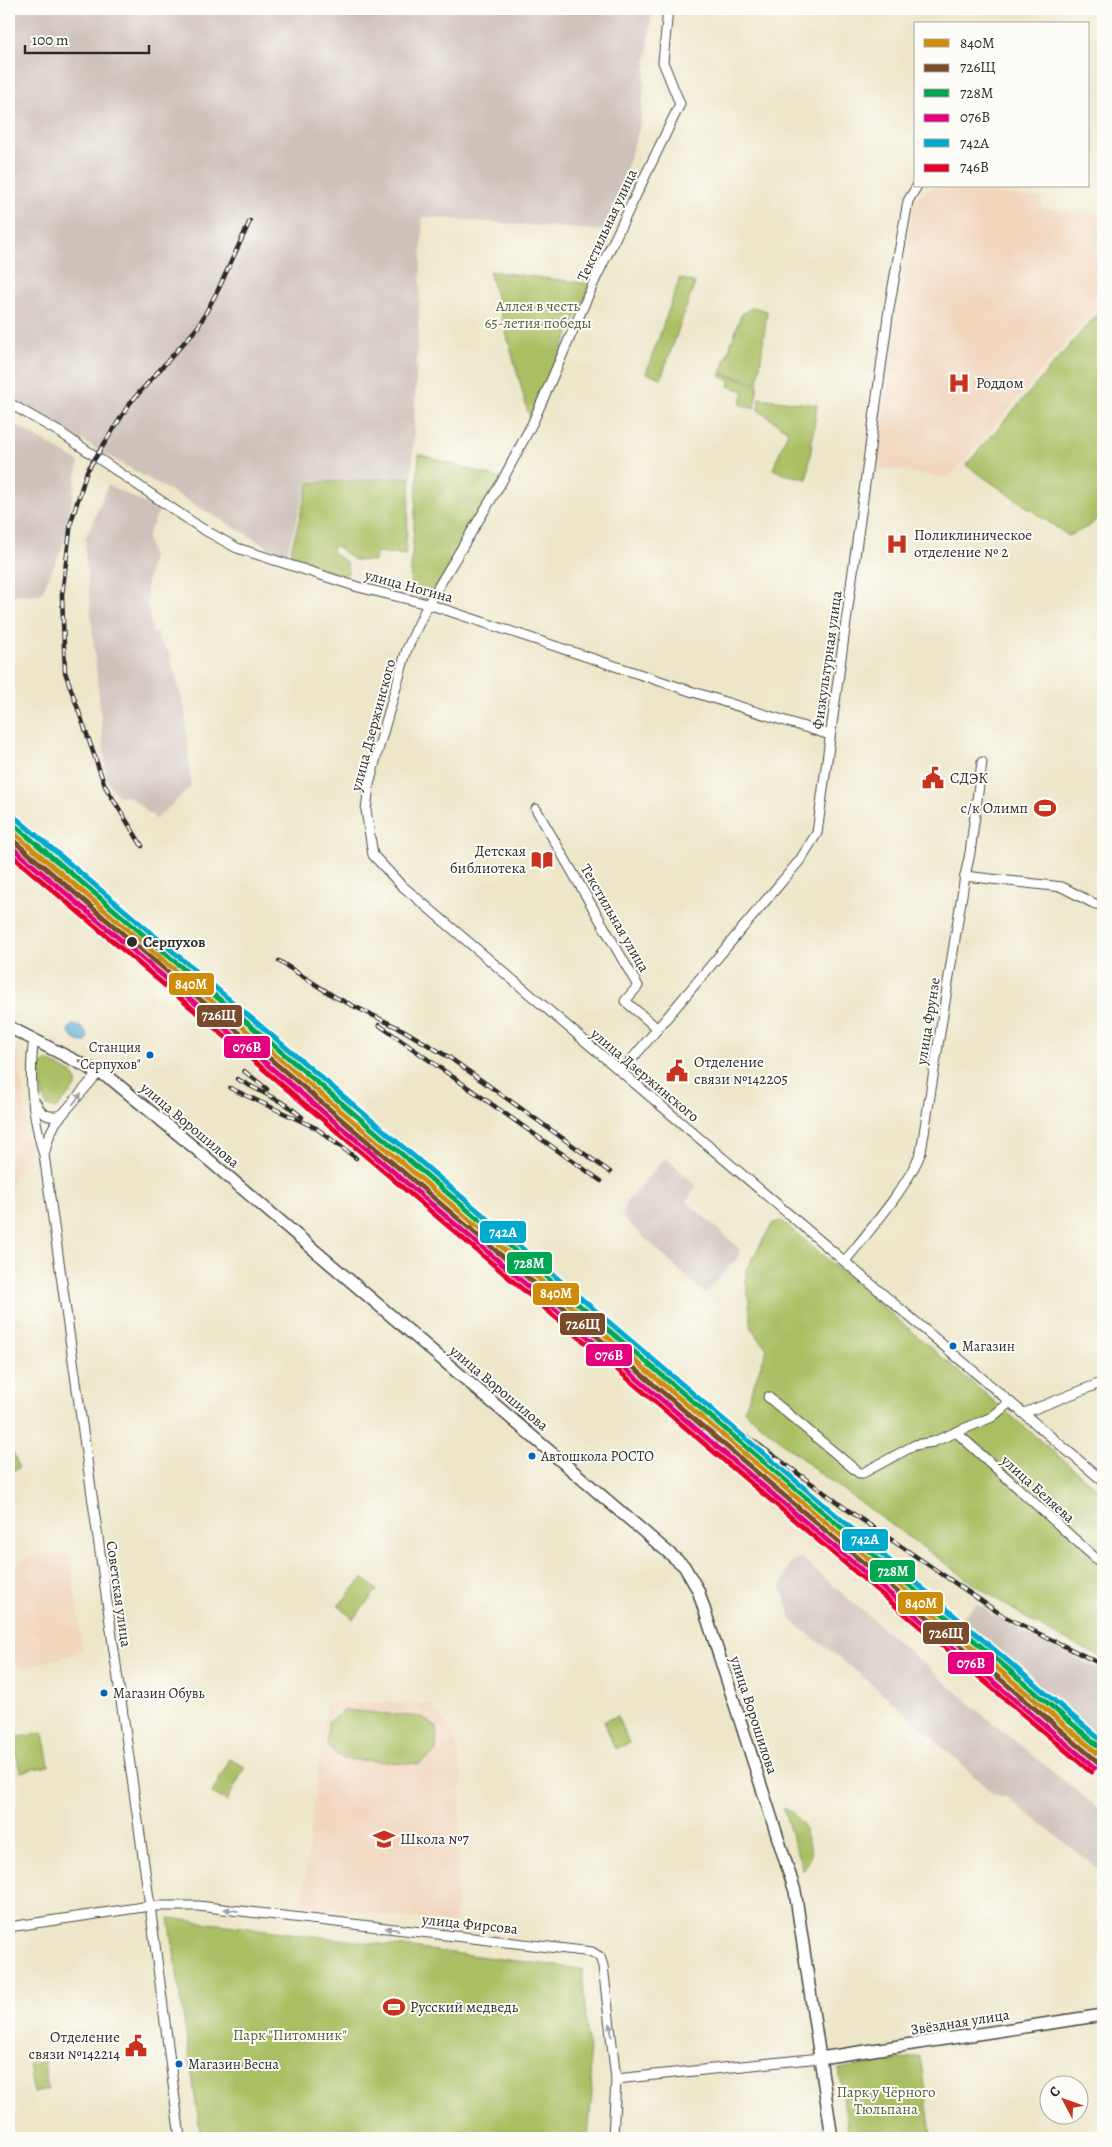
<svg xmlns="http://www.w3.org/2000/svg" width="1112" height="2147" viewBox="0 0 1112 2147" font-family="Alegreya,serif">
	<style>
		.built { fill: #f1d5bd }
		.industrial { fill: #cec1ba }
		.green { fill: #aabf63; stroke: #6a7547 }
		.water { fill: #51a7cd; stroke: #3e697c }
		.lines { fill: none; stroke-linecap: round; stroke-linejoin: round }
		.minor-casing { stroke: #484743; stroke-width: 11 }
		.major-casing { stroke: #484743; stroke-width: 14 }
		.minor { stroke: #fff; stroke-width: 9 }
		.major { stroke: #fff; stroke-width: 11 }
		.rail-casing { stroke: #2b2b2b; stroke-width: 4.5 }
		.rail { stroke: #fdfcf7; stroke-width: 2.5; stroke-dasharray: 8; stroke-linecap: butt }
		.rail-1-casing { stroke: #fdfcf7; stroke-width: 9 }
		.rail-2-casing { stroke: #fdfcf7; stroke-width: 9 }
		.rail-3-casing { stroke: #fdfcf7; stroke-width: 9 }
		.rail-4-casing { stroke: #fdfcf7; stroke-width: 9 }
		.rail-5-casing { stroke: #fdfcf7; stroke-width: 9 }
		.rail-6-casing { stroke: #fdfcf7; stroke-width: 9 }
		.rail-1 { stroke: #ce8d09; stroke-width: 5 }
		.rail-2 { stroke: #7a4b2a; stroke-width: 5 }
		.rail-3 { stroke: #00a651; stroke-width: 5 }
		.rail-4 { stroke: #e5007d; stroke-width: 5 }
		.rail-5 { stroke: #00a9ce; stroke-width: 5 }
		.rail-6 { stroke: #e4002b; stroke-width: 5 }
		.oneway { fill: #a0a0a0 }
		.stop-dot { fill: #2b2b2b; stroke: #fdfcf7; stroke-width: 2 }
		.bus-dot { fill: #0065bd; stroke: #fdfcf7; stroke-width: 2 }
		.labels { text-anchor: middle; stroke-width: 4; stroke-linejoin: round; paint-order: stroke }
		.bus-label { font-size: 14px; fill: #2b2b2b; stroke: #fdfcf7; text-anchor: start }
		.street-label { font-size: 15px; fill: #2b2b2b; stroke: #fdfcf7 }
		.park-label { font-size: 15px; fill: #575f3f; stroke: #fdfcf7 }
		.poi-label { font-size: 15px; fill: #2b2b2b; stroke: #fdfcf7; text-anchor: start }
		.stop-label { font-size: 15px; font-weight: bold; fill: #2b2b2b; stroke: #fdfcf7; text-anchor: start }
		.line-badge { stroke: #fdfcf7; stroke-width: 2 }
		.badge-label { font-size: 14px; text-anchor: middle; font-weight: bold; fill: #fff }
	</style>
	<rect width="100%" height="100%" fill="#fdfcf7"/>
	<filter id="ink" filterUnits="userSpaceOnUse"><feTurbulence type="fractalNoise" baseFrequency=".02" numOctaves="2"/><feDisplacementMap in="SourceGraphic" scale="10" xChannelSelector="R" yChannelSelector="G"/><feConvolveMatrix kernelMatrix="1 2 1 2 8 2 1 2 1" color-interpolation-filters="sRGB"/></filter>
	<filter id="wash" filterUnits="userSpaceOnUse"><feTurbulence type="fractalNoise" baseFrequency=".0096" numOctaves="4" result="noise"/><feDisplacementMap in="SourceGraphic" scale="20" xChannelSelector="R" yChannelSelector="G"/><feGaussianBlur stdDeviation="1.12" result="paint"/><feColorMatrix in="noise" values="0 0 0 0 0 0 0 0 0 0 0 0 0 0 0 0 0 1.4 0 .05"/><feComposite in="paint" operator="in"/></filter>
	<g filter="url(#wash)">
		<rect width="100%" height="100%" fill="#ede6c9"/>
		<g class="built">
			<path d="M932 188 1042 198V208L1103 215V300L949 478 876 467 913 201Z"/>
			<path d="M9 1048 18 1053 30 1149 21 1169 13 1176 12 1182 9 1187Z"/>
			<path d="M70 1554 83 1652 22 1668 9 1657V1575L26 1556Z"/>
			<path d="M326 1702 429 1703 454 1733 462 1773 455 1924 302 1904Z"/>
		</g>
		<g class="industrial">
			<path d="M9 9H652L640 126 606 231 423 217 412 476 308 482 286 557 9 399Z"/>
			<path d="M9 421 79 462 63 546 41 594 9 595Z"/>
			<path d="M108 485 159 510 147 537 152 558 146 588 152 633 158 632 159 641 169 652 185 710 191 787 156 819 129 796H118L107 781 85 552 86 537Z"/>
			<path d="M666 1158 697 1186 686 1201 739 1248V1256L705 1294 622 1217 626 1202Z"/>
			<path d="M801 1558 995 1725 1103 1812V1872L1006 1797 993 1794 918 1724 861 1675 792 1621 781 1585 789 1565Z"/>
			<path d="M977 1604 1009 1625 1103 1671V1747L968 1633 961 1618Z"/>
		</g>
		<g class="green">
			<path d="M489 271 591 284 530 419Z"/>
			<path d="M680 278 695 283 661 378 646 373Z"/>
			<path d="M753 307 767 311 758 382 721 373 741 315Z"/>
			<path d="M1103 307V513L1091 525 1069 536 966 465Z"/>
			<path d="M721 374 758 384 754 409 740 404 744 391 728 386 730 380 720 377Z"/>
			<path d="M759 398 817 405 807 479 784 474 773 469 788 431 758 410Z"/>
			<path d="M419 454 502 479 425 606 410 585Z"/>
			<path d="M411 477 405 555 376 552 375 561 354 560 335 545 331 551 347 563 348 574 341 575 289 558 309 483Z"/>
			<path d="M47 1060 74 1075 77 1085 56 1109 47 1106 43 1098 40 1067Z"/>
			<path d="M782 1221 1103 1494V1658L1047 1631 984 1591 822 1475 744 1411 767 1349 752 1329 745 1271 773 1223Z"/>
			<path d="M9 1441 19 1468 9 1472Z"/>
			<path d="M363 1578 377 1590 353 1619 338 1606Z"/>
			<path d="M345 1710 422 1717 437 1728 436 1752 419 1764 343 1759 327 1746 328 1722Z"/>
			<path d="M618 1716 629 1743 615 1749 604 1721Z"/>
			<path d="M43 1733 49 1766 20 1772 13 1738Z"/>
			<path d="M230 1759 245 1767 227 1801 212 1793Z"/>
			<path d="M783 1808 792 1812 803 1825 811 1853 810 1859 803 1871Z"/>
			<path d="M169 1918 582 1969 592 2091 588 2138H201Z"/>
			<path d="M920 2056 931 2134 927 2138H849L839 2069Z"/>
			<path d="M44 2062 48 2090 33 2093 29 2064Z"/>
		</g>
		<path class="water" d="M72 1025C80 1025 85 1029 88 1037L86 1042C77 1043 71 1038 68 1030Z"/>
	</g>
	<g filter="url(#ink)">
		<g class="lines">
			<g class="minor-casing">
				<g id="minor">
					<path d="M668 9 663 62 680 104 594 282 533 422 501 483 428 604 407 649 378 750 369 785 366 810 373 855 400 884 1103 1481"/>
					<path d="M9 403 61 433 201 528 237 548 358 587 428 604 690 691 830 735"/>
					<path d="M536 809 638 986 625 1001 658 1029"/>
					<path d="M965 876 1062 887 1095 904 1103 905"/>
					<path d="M34 1039C28 1077 33 1116 43 1152"/>
					<path d="M99 1072 56 1122 49 1136 44 1155 150 1906 180 2138"/>
					<path d="M621 1072 800 860 817 833 889 309 908 201 917 186"/>
					<path d="M36 1103C41 1116 51 1119 63 1114"/>
					<path d="M845 1261C869 1231 907 1188 921 1152L965 876 970 853 982 762"/>
					<path d="M768 1397 859 1473H863L915 1445 933 1442 992 1417 1010 1402"/>
					<path d="M1024 1413 1103 1382"/>
					<path d="M956 1432 1103 1565"/>
					<path d="M9 1927 150 1906H198L592 1952 600 1957 603 1966 616 2079 613 2138"/>
					<path d="M616 2079 820 2058"/>
				</g>
			</g>
			<g class="major-casing">
				<g id="major">
					<path d="M9 1027 111 1079 196 1149 684 1566 698 1590 795 1891 832 2138"/>
					<path d="M820 2058 1103 2015"/>
				</g>
			</g>
			<use href="#minor" class="minor"/>
			<use href="#major" class="major"/>
			<g class="rail-casing">
				<g id="rail">
					<path d="M142 846 105 786 65 672 62 595 71 522 87 471 130 403 198 327 218 290 250 221"/>
					<path d="M279 961 335 997 403 1030 450 1058 610 1172"/>
					<path d="M379 1025 601 1181"/>
					<path d="M244 1071 267 1089"/>
					<path d="M237 1079 287 1105 302 1117"/>
					<path d="M230 1088 316 1128 356 1158"/>
					<path d="M711 1410 852 1513 1005 1617 1103 1665"/>
				</g>
			</g>
			<use href="#rail" class="rail"/>
			<g class="rail-1-casing">
				<path id="rail-1" d="M9 829 1103 1758"/>
			</g>
			<g class="rail-2-casing">
				<path id="rail-2" d="M9 837 1099 1763"/>
			</g>
			<g class="rail-3-casing">
				<path id="rail-3" d="M13 824 1103 1750"/>
			</g>
			<g class="rail-4-casing">
				<path id="rail-4" d="M9 845 1095 1768"/>
			</g>
			<g class="rail-5-casing">
				<path id="rail-5" d="M17 819 1103 1742"/>
			</g>
			<g class="rail-6-casing">
				<path id="rail-6" d="M9 853 1091 1772"/>
			</g>
			<use href="#rail-1" class="rail-1"/>
			<use href="#rail-2" class="rail-2"/>
			<use href="#rail-3" class="rail-3"/>
			<use href="#rail-4" class="rail-4"/>
			<use href="#rail-5" class="rail-5"/>
			<use href="#rail-6" class="rail-6"/>
		</g>
		<defs><path id="oneway-solid" d="M-6-.8H1V-3.2L6.5 0L1 3.2V.8H-6Z" transform="scale(1.25)"/></defs>
		<g class="oneway">
			<use href="#oneway-solid" transform="translate(77 1099) rotate(-51)"/>
			<use href="#oneway-solid" transform="translate(231 1910) rotate(-173)"/>
			<use href="#oneway-solid" transform="translate(392 1929) rotate(-173)"/>
			<use href="#oneway-solid" transform="translate(611 2030) rotate(-97)"/>
		</g>
	</g>
	<defs>
		<g id="hospital-bare" transform="scale(1.725)"><path d="M-5-5h3v3.5h4V-5h3V5h-3V1.5h-4V5h-3Z" fill="#c8321e" stroke="#fdfcf7" stroke-width="2.5" paint-order="stroke"/></g>
		<g id="civic-bare" transform="scale(1.725)"><path d="M-.6-6.5H3V-4.5H.6V-3L4-1V1h2V6H-6V1h2V-1L-.6-3ZM-1.2 2.5V6h2.4V2.5Z" fill="#c8321e" stroke="#fdfcf7" stroke-width="2.5" paint-order="stroke"/></g>
		<g id="stadium-bare" transform="scale(1.725)"><path d="M0-5a6.5 5 0 1 0 0 10a6.5 5 0 1 0 0-10ZM-3.5-1.8h7v3.6h-7Z" fill="#c8321e" stroke="#fdfcf7" stroke-width="2.5" paint-order="stroke"/></g>
		<g id="library-bare" transform="scale(1.725)"><path d="M-6-4Q-3-5.5-.7-3.5V5Q-3 3-6 4ZM6-4Q3-5.5 .7-3.5V5Q3 3 6 4Z" fill="#c8321e" stroke="#fdfcf7" stroke-width="2.5" paint-order="stroke"/></g>
		<g id="school-bare" transform="scale(1.725)"><path d="M0-5L7-2L0 1L-7-2ZM-4 1L0 2.5L4 1V4Q0 6-4 4Z" fill="#c8321e" stroke="#fdfcf7" stroke-width="2.5" paint-order="stroke"/></g>
	</defs>
	<g fill-rule="evenodd">
		<use href="#hospital-bare" x="959" y="383"/>
		<use href="#hospital-bare" x="897" y="544"/>
		<use href="#civic-bare" x="933" y="778"/>
		<use href="#stadium-bare" x="1045" y="808"/>
		<use href="#library-bare" x="542" y="860"/>
		<use href="#civic-bare" x="677" y="1071"/>
		<use href="#school-bare" x="384" y="1839"/>
		<use href="#stadium-bare" x="394" y="2007"/>
		<use href="#civic-bare" x="136" y="2046"/>
	</g>
	<circle class="stop-dot" cx="132" cy="942" r="6"/>
	<g class="bus-dot">
		<circle cx="150" cy="1055" r="4.5"/>
		<circle cx="953" cy="1346" r="4.5"/>
		<circle cx="532" cy="1456" r="4.5"/>
		<circle cx="104" cy="1693" r="4.5"/>
		<circle cx="179" cy="2064" r="4.5"/>
	</g>
	<g class="labels">
		<g class="bus-label">
			<text x="141" y="1052" text-anchor="end">Станция<tspan x="141" dy="17">"Серпухов"</tspan></text>
			<text x="962" y="1351">Магазин</text>
			<text x="541" y="1461">Автошкола РОСТО</text>
			<text x="113" y="1698">Магазин Обувь</text>
			<text x="188" y="2069">Магазин Весна</text>
		</g>
		<g class="street-label">
			<text transform="translate(607 225) rotate(-65)" y="5">Текстильная улица</text>
			<text transform="translate(409 586) rotate(15)" y="5">улица Ногина</text>
			<text transform="translate(827 660) rotate(-82)" y="5">Физкультурная улица</text>
			<text transform="translate(373 725) rotate(-75)" y="5">улица Дзержинского</text>
			<text transform="translate(615 918) rotate(60)" y="5">Текстильная улица</text>
			<text transform="translate(928 1021) rotate(-81)" y="5">улица Фрунзе</text>
			<text transform="translate(645 1075) rotate(40)" y="5">улица Дзержинского</text>
			<text transform="translate(190 1125) rotate(40)" y="5">улица Ворошилова</text>
			<text transform="translate(499 1388) rotate(40)" y="5">улица Ворошилова</text>
			<text transform="translate(1038 1489) rotate(42)" y="5">улица Беляева</text>
			<text transform="translate(119 1594) rotate(82)" y="5">Советская улица</text>
			<text transform="translate(754 1715) rotate(72)" y="5">улица Ворошилова</text>
			<text transform="translate(470 1924) rotate(6)" y="5">улица Фирсова</text>
			<text transform="translate(960 2022) rotate(-9)" y="5">Звёздная улица</text>
		</g>
		<g class="park-label">
			<text x="538" y="311">Аллея в честь<tspan x="538" dy="17">65-летия победы</tspan></text>
			<text x="290" y="2040">Парк "Питомник"</text>
			<text x="886" y="2097">Парк у Чёрного<tspan x="886" dy="17">Тюльпана</tspan></text>
		</g>
		<g class="poi-label">
			<text x="976" y="388">Роддом</text>
			<text x="914" y="540">Поликлиническое<tspan x="914" dy="17">отделение № 2</tspan></text>
			<text x="950" y="783">СДЭК</text>
			<text x="1028" y="813" text-anchor="end">с/к Олимп</text>
			<text x="526" y="856" text-anchor="end">Детская<tspan x="526" dy="17">библиотека</tspan></text>
			<text x="694" y="1067">Отделение<tspan x="694" dy="17">связи №142205</tspan></text>
			<text x="400" y="1844">Школа №7</text>
			<text x="410" y="2012">Русский медведь</text>
			<text x="120" y="2042" text-anchor="end">Отделение<tspan x="120" dy="17">связи №142214</tspan></text>
		</g>
		<g class="stop-label">
			<text x="143" y="947">Серпухов</text>
		</g>
	</g>
	<g class="line-badge">
		<rect x="168" y="972" width="47" height="24" rx="5" fill="#ce8d09"/>
		<rect x="196" y="1004" width="47" height="24" rx="5" fill="#7a4b2a"/>
		<rect x="223" y="1035" width="48" height="24" rx="5" fill="#e5007d"/>
		<rect x="479" y="1220" width="48" height="24" rx="5" fill="#00a9ce"/>
		<rect x="506" y="1251" width="47" height="24" rx="5" fill="#00a651"/>
		<rect x="532" y="1282" width="48" height="24" rx="5" fill="#ce8d09"/>
		<rect x="559" y="1312" width="47" height="24" rx="5" fill="#7a4b2a"/>
		<rect x="585" y="1343" width="48" height="24" rx="5" fill="#e5007d"/>
		<rect x="841" y="1528" width="48" height="24" rx="5" fill="#00a9ce"/>
		<rect x="869" y="1559" width="47" height="24" rx="5" fill="#00a651"/>
		<rect x="897" y="1591" width="47" height="24" rx="5" fill="#ce8d09"/>
		<rect x="922" y="1621" width="48" height="24" rx="5" fill="#7a4b2a"/>
		<rect x="947" y="1651" width="48" height="24" rx="5" fill="#e5007d"/>
	</g>
	<g class="badge-label">
		<text x="191" y="989">840М</text>
		<text x="219" y="1020">726Щ</text>
		<text x="247" y="1052">076В</text>
		<text x="503" y="1237">742А</text>
		<text x="529" y="1268">728М</text>
		<text x="556" y="1298">840М</text>
		<text x="583" y="1329">726Щ</text>
		<text x="609" y="1360">076В</text>
		<text x="865" y="1544">742А</text>
		<text x="893" y="1576">728М</text>
		<text x="921" y="1608">840М</text>
		<text x="946" y="1638">726Щ</text>
		<text x="971" y="1668">076В</text>
	</g>
	<rect width="1112" height="2147" fill="none" stroke="#fdfcf7" stroke-width="30"/>
	<rect x="914" y="22" width="175" height="165" fill="#fdfcf7" stroke="#a9a8a5"/>
	<rect x="924" y="39" width="25" height="8" fill="#ce8d09" stroke="#a9a8a5"/>
	<text x="960" y="48" font-size="15" fill="#2b2b2b">840М</text>
	<rect x="924" y="64" width="25" height="8" fill="#7a4b2a" stroke="#a9a8a5"/>
	<text x="960" y="72" font-size="15" fill="#2b2b2b">726Щ</text>
	<rect x="924" y="89" width="25" height="8" fill="#00a651" stroke="#a9a8a5"/>
	<text x="960" y="98" font-size="15" fill="#2b2b2b">728М</text>
	<rect x="924" y="114" width="25" height="8" fill="#e5007d" stroke="#a9a8a5"/>
	<text x="960" y="122" font-size="15" fill="#2b2b2b">076В</text>
	<rect x="924" y="139" width="25" height="8" fill="#00a9ce" stroke="#a9a8a5"/>
	<text x="960" y="148" font-size="15" fill="#2b2b2b">742А</text>
	<rect x="924" y="164" width="25" height="8" fill="#e4002b" stroke="#a9a8a5"/>
	<text x="960" y="172" font-size="15" fill="#2b2b2b">746В</text>
	<g transform="translate(1064 2100) rotate(311)"><circle r="24" fill="#fdfcf7" stroke="#a9a8a5"/>
	<path d="M0-4L9 19L0 12L-9 19Z" fill="#c8321e"/>
	<text y="-8" font-size="14" font-weight="bold" text-anchor="middle" fill="#2b2b2b">С</text>
	</g>
	<path d="M25 45v8h124v-8" fill="none" stroke="#2b2b2b" stroke-width="2.5"/>
	<text x="32" y="45" font-size="15" fill="#2b2b2b" stroke="#fdfcf7" stroke-width="4" paint-order="stroke">100 m</text>
</svg>
